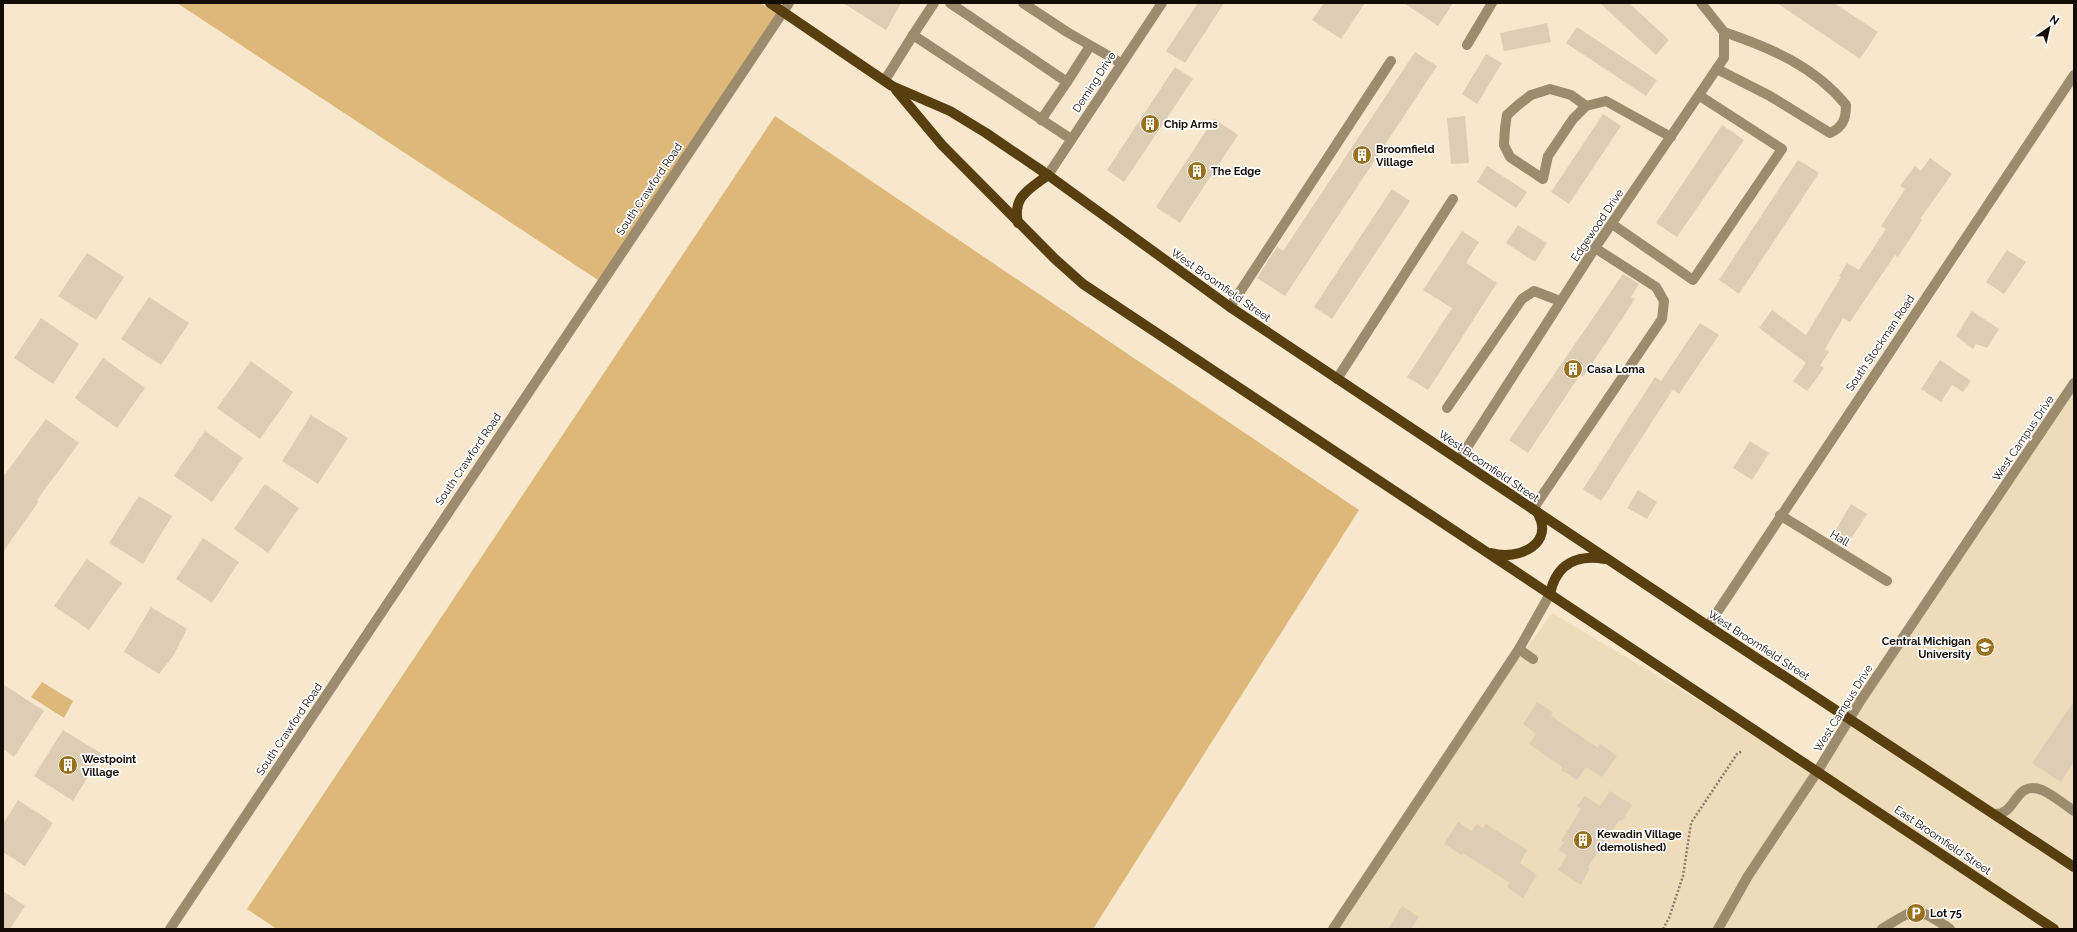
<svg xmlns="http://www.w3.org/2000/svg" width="2077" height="932" viewBox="0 0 2077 932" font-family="Raleway,sans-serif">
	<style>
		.built { fill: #eedbba }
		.green { fill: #deb879 }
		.building { fill: #dccdb4 }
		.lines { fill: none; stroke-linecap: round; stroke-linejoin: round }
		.path { stroke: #877c6b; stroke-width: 2.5; stroke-dasharray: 2 2; stroke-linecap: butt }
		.minor { stroke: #9d8b6d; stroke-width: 10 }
		.major { stroke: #583f0f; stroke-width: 10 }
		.labels { text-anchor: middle; stroke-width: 3.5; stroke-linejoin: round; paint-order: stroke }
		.street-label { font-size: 11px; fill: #120c05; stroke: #fff }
		.poi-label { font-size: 11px; font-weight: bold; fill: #120c05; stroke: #fff; text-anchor: start }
	</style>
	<rect width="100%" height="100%" fill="#f7e7cd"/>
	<path class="built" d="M2074 383V929H1333L1450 753 1552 613 1818 771Z"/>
	<g class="green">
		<path d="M177 3H761L781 17 601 282Z"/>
		<path d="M775 116 1359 510 1093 929H277L247 909Z"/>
		<path d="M42 682 73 701 64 718 31 697Z"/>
	</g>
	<g class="building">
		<path d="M843 3H901L886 30Z"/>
		<path d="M1198 3H1224L1185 63 1166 51Z"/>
		<path d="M1324 3H1365L1341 39 1312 20Z"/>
		<path d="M1404 3H1453L1438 26Z"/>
		<path d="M1600 3H1629L1669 40 1656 55Z"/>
		<path d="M1777 3H1834L1878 32 1860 59Z"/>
		<path d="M1547 23 1551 42 1504 51 1500 33Z"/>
		<path d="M1577 27 1657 80 1646 96 1566 43Z"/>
		<path d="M1415 52 1437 66 1285 296 1257 278 1277 247 1283 251Z"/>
		<path d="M1486 54 1502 63 1477 104 1462 94Z"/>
		<path d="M1175 67 1193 79 1124 182 1107 170Z"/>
		<path d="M1603 114 1621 126 1569 204 1551 192Z"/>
		<path d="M1465 116 1469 163 1451 164 1447 118Z"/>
		<path d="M1214 119 1238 135 1180 223 1156 207Z"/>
		<path d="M1722 125 1744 140 1677 237 1656 223Z"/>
		<path d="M1930 158 1952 174 1920 219 1922 220 1898 257 1895 255 1850 322 1843 318 1825 349 1829 352 1820 365 1824 368 1807 391 1793 381 1806 363 1759 328 1772 310 1806 335 1841 277 1839 276 1847 263 1859 270 1886 229 1881 226 1905 189 1900 186 1915 166 1921 171Z"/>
		<path d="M1798 160 1819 173 1739 294 1719 280Z"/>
		<path d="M1487 166 1527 192 1516 208 1477 182Z"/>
		<path d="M1392 189 1410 201 1332 319 1314 307Z"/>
		<path d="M1518 225 1547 243 1535 262 1506 243Z"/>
		<path d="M1462 231 1479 242 1466 263 1497 283 1428 390 1407 377 1452 308 1423 290Z"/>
		<path d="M2007 250 2026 262 2004 294 1986 282Z"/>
		<path d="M87 253 124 277 96 320 58 296Z"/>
		<path d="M1623 274 1639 284 1631 297 1635 299 1583 377 1580 375 1528 453 1509 440Z"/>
		<path d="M149 297 189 323 161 365 121 339Z"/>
		<path d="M1972 311 1999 329 1987 348 1976 344 1973 349 1956 336Z"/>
		<path d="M41 318 79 344 53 384 14 358Z"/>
		<path d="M1700 323 1719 335 1679 394 1673 389 1601 501 1583 489 1655 377 1661 381Z"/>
		<path d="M103 358 145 388 117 428 75 398Z"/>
		<path d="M1940 360 1971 381 1963 392 1952 385 1941 402 1921 389Z"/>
		<path d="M251 361 293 392 260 439 217 408Z"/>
		<path d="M311 415 348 438 318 484 282 461Z"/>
		<path d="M46 419 79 443 37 500 39 501 3 552V477Z"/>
		<path d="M205 431 243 458 212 502 174 476Z"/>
		<path d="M1750 441 1769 453 1752 480 1733 468Z"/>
		<path d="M265 484 299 508 268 553 234 529Z"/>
		<path d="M1638 490 1657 502 1647 519 1627 508Z"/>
		<path d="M139 496 172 516 143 564 109 543Z"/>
		<path d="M1851 504 1867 514 1846 546 1832 536Z"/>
		<path d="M203 538 239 562 212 603 176 579Z"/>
		<path d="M87 559 122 583 89 630 54 606Z"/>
		<path d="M151 607 187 629 173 656 159 674 124 652Z"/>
		<path d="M3 684 44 711 14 757 3 749Z"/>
		<path d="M2074 701V762L2061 782 2032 763Z"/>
		<path d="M1537 702 1553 712 1551 716 1598 748 1600 744 1617 756 1602 777 1586 767 1577 780 1561 770 1562 767 1529 744 1536 734 1523 724Z"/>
		<path d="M63 730 102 754 73 801 34 776Z"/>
		<path d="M1610 791 1632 805 1622 821 1619 820 1588 867 1590 868 1581 885 1558 870 1567 855 1559 850 1564 842 1561 841 1581 809 1577 806 1585 796 1600 806Z"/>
		<path d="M18 800 53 823 25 866 3 852V824Z"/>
		<path d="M1458 822 1472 831 1477 824 1483 828 1486 824 1527 850 1520 863 1537 875 1523 898 1507 887 1510 883 1463 853 1462 855 1444 844Z"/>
		<path d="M3 891 25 906 10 929H3Z"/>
		<path d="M1402 906 1419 917 1411 929H1388Z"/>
	</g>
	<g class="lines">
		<path class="path" d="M1663 929 1669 918 1683 876 1691 823 1737 754 1742 751"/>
		<g class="minor">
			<path d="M950 3 1067 82 1090 46"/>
			<path d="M1023 3 1067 32 1121 63"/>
			<path d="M913 35 934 3"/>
			<path d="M1467 45 1492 3"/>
			<path d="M1717 69 1770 96 1830 133C1843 127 1846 119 1846 105 1814 66 1771 48 1724 32"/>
			<path d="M885 80 913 35 1071 139"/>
			<path d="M1550 89 1571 95 1586 106 1573 119 1548 156 1543 179 1510 157 1504 145 1505 128 1507 115 1518 105 1531 95Z"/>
			<path d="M1586 106 1606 101 1671 137"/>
			<path d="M1041 120 1067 82"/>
			<path d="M1048 175 1162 3"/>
			<path d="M1612 224 1693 280 1782 149 1700 96"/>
			<path d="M1230 307 1391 61"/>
			<path d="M1337 379 1453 199"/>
			<path d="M1447 408 1522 299 1534 291 1560 301"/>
			<path d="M1459 460 1595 248 1724 58V32L1701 3"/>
			<path d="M1533 509 1662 319 1664 301 1656 287 1595 248"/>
			<path d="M1780 515 1887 581"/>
			<path d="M1708 626 2074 75"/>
			<path d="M1519 649 1533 659"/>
			<path d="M1994 814C2017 816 2014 779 2042 790 2053 795 2064 804 2074 811"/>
			<path d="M170 929 789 3"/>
			<path d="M1333 929 1519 649 1550 594"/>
			<path d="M1718 929 1748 876 1817 772 1861 700 2074 383"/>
			<path d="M1882 929C1917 907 1916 906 1950 929"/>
		</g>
		<g class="major">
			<path d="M770 3 892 86 950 111 986 133 1048 175 1230 307 1708 626 2074 867"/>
			<path d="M896 90 942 145 1055 259 1083 284 2054 929"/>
			<path d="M1018 223C1012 196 1030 189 1048 175"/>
			<path d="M1491 553C1518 561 1556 544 1537 512"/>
			<path d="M1550 594C1556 564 1577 554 1605 559"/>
		</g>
	</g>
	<defs>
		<g id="building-disc" transform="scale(1)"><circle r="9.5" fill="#99701d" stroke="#fff"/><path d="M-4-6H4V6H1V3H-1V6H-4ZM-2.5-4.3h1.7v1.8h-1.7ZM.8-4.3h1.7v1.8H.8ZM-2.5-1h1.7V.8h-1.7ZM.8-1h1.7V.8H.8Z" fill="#fff"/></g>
		<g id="university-disc" transform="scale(1)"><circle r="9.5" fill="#99701d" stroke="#fff"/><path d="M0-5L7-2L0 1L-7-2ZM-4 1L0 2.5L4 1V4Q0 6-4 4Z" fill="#fff"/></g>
		<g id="parking-disc" transform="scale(1)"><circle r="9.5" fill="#99701d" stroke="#fff"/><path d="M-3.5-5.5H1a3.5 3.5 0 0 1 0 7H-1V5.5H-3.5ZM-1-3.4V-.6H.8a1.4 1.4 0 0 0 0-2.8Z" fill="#fff"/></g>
	</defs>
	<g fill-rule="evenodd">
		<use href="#building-disc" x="1150" y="124"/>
		<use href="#building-disc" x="1362" y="155"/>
		<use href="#building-disc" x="1197" y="171"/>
		<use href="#building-disc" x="1573" y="369"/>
		<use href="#university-disc" x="1985" y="647"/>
		<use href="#building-disc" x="68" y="765"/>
		<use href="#building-disc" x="1583" y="840"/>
		<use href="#parking-disc" x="1916" y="913"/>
	</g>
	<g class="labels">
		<g class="street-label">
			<text transform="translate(1094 82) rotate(-57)" y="4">Deming Drive</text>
			<text transform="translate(649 189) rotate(-56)" y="4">South Crawford Road</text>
			<text transform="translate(1597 225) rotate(-56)" y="4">Edgewood Drive</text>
			<text transform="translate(1221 285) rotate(35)" y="4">West Broomfield Street</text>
			<text transform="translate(1880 343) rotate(-56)" y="4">South Stockman Road</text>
			<text transform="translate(2023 438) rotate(-56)" y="4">West Campus Drive</text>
			<text transform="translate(468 459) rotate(-56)" y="4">South Crawford Road</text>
			<text transform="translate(1489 466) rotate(34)" y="4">West Broomfield Street</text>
			<text transform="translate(1840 538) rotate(31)" y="4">Hall</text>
			<text transform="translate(1759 645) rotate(33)" y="4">West Broomfield Street</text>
			<text transform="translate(1843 708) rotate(-58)" y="4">West Campus Drive</text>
			<text transform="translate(289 729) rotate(-56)" y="4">South Crawford Road</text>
			<text transform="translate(1943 840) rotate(34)" y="4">East Broomfield Street</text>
		</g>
		<g class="poi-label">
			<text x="1164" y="128">Chip Arms</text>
			<text x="1376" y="153">Broomfield<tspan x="1376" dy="13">Village</tspan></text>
			<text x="1211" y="175">The Edge</text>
			<text x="1587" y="373">Casa Loma</text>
			<text x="1971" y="645" text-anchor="end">Central Michigan<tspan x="1971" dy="13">University</tspan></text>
			<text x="82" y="763">Westpoint<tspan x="82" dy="13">Village</tspan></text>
			<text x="1597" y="838">Kewadin Village<tspan x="1597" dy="13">(demolished)</tspan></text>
			<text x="1930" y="917">Lot 75</text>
		</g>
	</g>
	<rect width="2077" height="932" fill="none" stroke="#120c05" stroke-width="8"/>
	<g transform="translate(2049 28) rotate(34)" stroke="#ffffff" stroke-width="3" paint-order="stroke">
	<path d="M0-3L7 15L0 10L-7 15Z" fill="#120c05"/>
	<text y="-6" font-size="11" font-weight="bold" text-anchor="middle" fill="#120c05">N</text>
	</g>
</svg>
